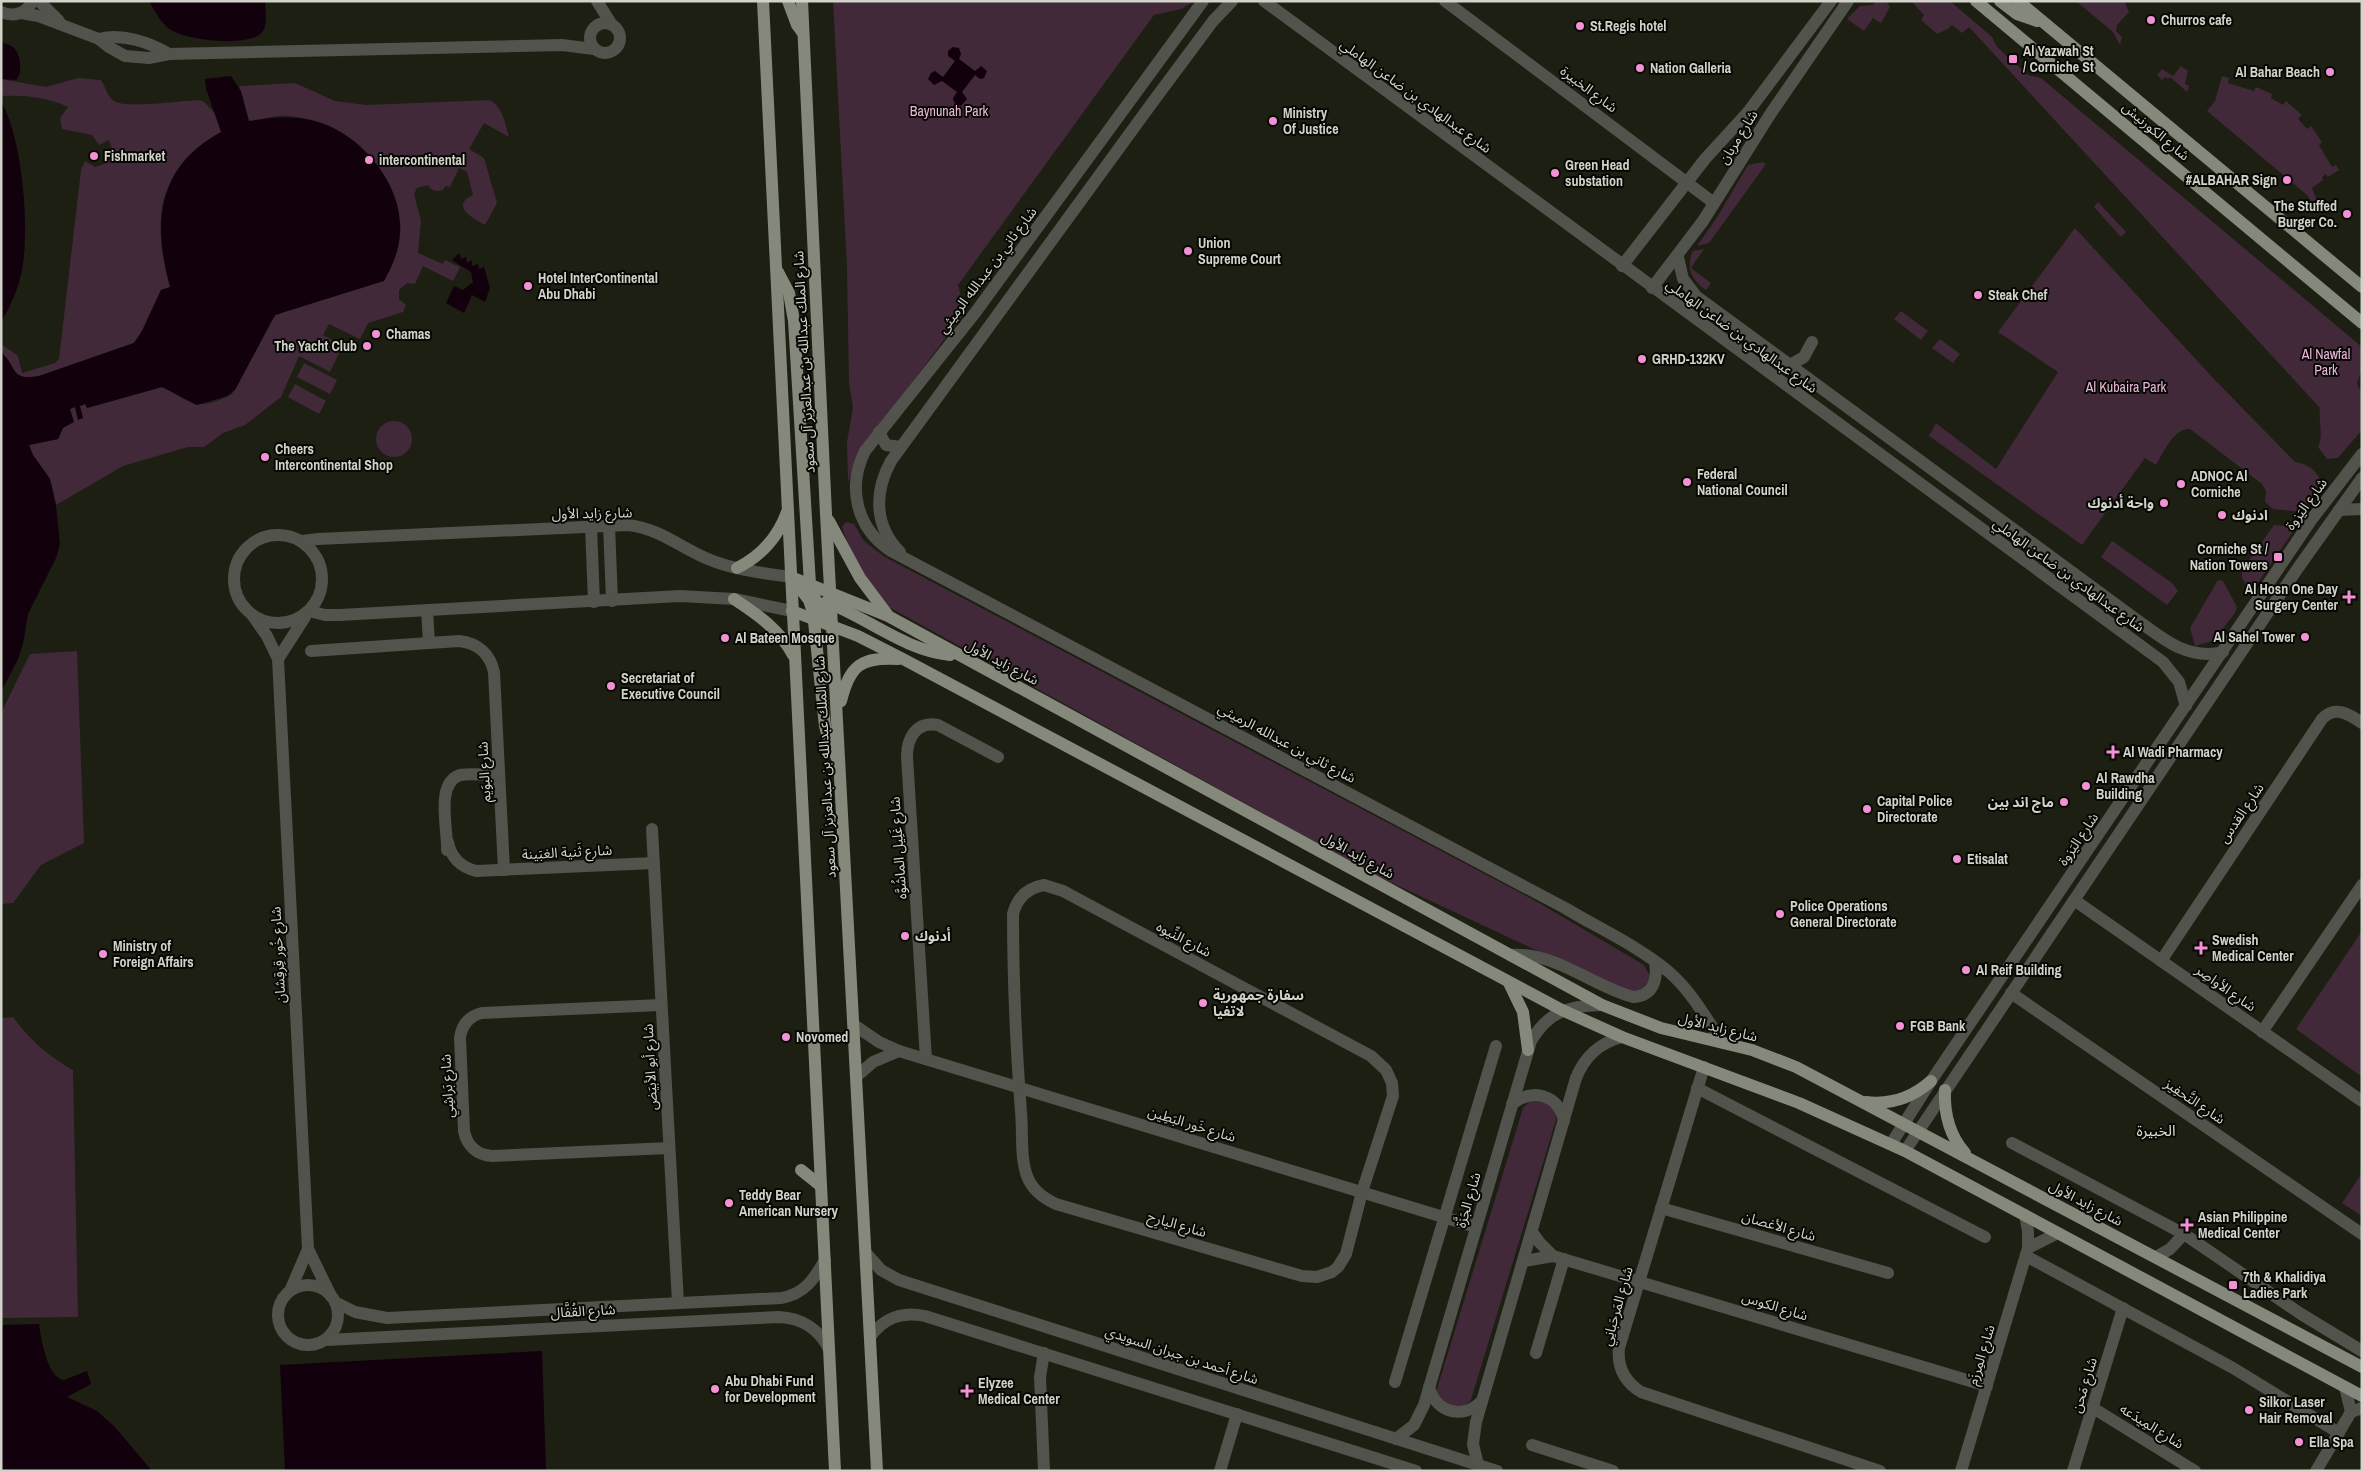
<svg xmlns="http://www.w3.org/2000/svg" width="2363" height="1472" viewBox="0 0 2363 1472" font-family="'Archivo Narrow','Noto Sans Arabic',sans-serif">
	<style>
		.green { fill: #412939 }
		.water { fill: #12010c }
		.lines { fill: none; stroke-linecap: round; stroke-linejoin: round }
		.minor { stroke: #51534c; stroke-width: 12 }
		.major { stroke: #85897b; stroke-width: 12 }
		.poi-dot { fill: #f491d4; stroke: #070804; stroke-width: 2 }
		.labels { text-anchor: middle; stroke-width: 4; stroke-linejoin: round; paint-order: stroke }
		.poi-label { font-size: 14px; font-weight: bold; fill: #d1d3ca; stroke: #070804; text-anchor: start }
		.street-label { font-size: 14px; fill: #d1d3ca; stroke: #070804 }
		.park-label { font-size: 14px; fill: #ecb7d9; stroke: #070804 }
		.neighbourhood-label { font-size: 15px; fill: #dde2d0; stroke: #070804 }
	</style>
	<rect width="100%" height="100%" fill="#1c1f11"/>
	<g class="green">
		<path d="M833 1H1195L1181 9 1154 15 958 285 965 312 861 450 848 482 847 442 853 408 849 383 847 267Z"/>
		<path d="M1876 1H1886L1890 7 1881 23 1873 18 1864 31 1847 19 1860 6 1873 5Z"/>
		<path d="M1911 1H1950L1992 37 1997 47 2028 75 2041 78 2362 347V368L2357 384 2362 393V430L2338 458 2327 459 2318 447C2324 435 2318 421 2320 408L1969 27 1962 33 1952 25 1948 29 1937 34 1921 20 1924 15Z"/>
		<path d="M2076 1H2124L2129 12 2117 25 2116 31 2122 37 2120 45 2113 32Z"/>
		<path d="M2181 66 2188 71 2185 84 2189 86 2187 92 2170 77 2168 79 2165 77 2162 80 2157 75 2162 69 2173 76Z"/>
		<path d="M2222 76 2229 78 2228 83 2254 91 2256 87 2272 94 2271 98 2283 105 2286 101 2302 115 2298 119 2307 129 2311 126 2322 142 2319 145 2332 167 2336 165 2339 170 2328 177 2326 174 2322 177 2323 180 2312 188 2321 211 2319 213 2307 195 2207 111 2215 101Z"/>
		<path d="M78 78 101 80C106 87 107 98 116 102 128 108 182 101 198 100L203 101 214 112 237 94 240 86 295 83 335 101 366 105 490 100C503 108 505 123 509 137L484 123 469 149 484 158 497 203 485 225C474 219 449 206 473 195L467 172 459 168 450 187 446 186 443 190C436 192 432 191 428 185L417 188 414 194 421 221 418 253 443 264 445 260 460 267 453 281 423 266 415 284 407 283 399 290V299L406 305 403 312 368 323 360 339 329 324 323 335 343 345 330 372 299 356 281 397 245 425 223 433 204 447H188L123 466 56 505 50 479 33 455 29 445 58 439 70 409 75 407 79 419 80 406 85 404 87 408 162 387C173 391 180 398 190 402 202 408 222 400 232 394L271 321 276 315 289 310 397 205C384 172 366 144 334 128 317 120 289 113 271 117 259 120 217 135 207 141 187 153 165 185 162 209 158 236 163 261 170 287L161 290 142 331 134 343 39 376C33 377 24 380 18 376 11 371 1 353 1 344L18 356 22 373 55 363 59 359 81 170 85 161 95 167 107 163 113 152 109 140 99 145 92 135 62 129 60 118 68 107C48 97 23 95 1 96V79L46 87Z"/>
		<path d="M1763 162 1766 164 1709 243 1697 246 1716 219 1748 165Z"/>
		<path d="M2098 202 2126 232 2121 237 2094 207Z"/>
		<path d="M2075 228 2214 379 2295 462C2307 464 2319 470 2321 485L2303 512 2273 509 2265 502 2266 491 2262 484 2190 429C2174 428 2163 453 2156 465L2145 458 2082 545 1929 436 1936 423 1996 469 2058 372 1998 332Z"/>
		<path d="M1704 249 1691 268 1711 283 1706 290C1692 281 1685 267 1693 251Z"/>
		<path d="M1901 311 1928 331 1921 340 1894 319Z"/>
		<path d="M1940 339 1960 354 1953 363 1932 348Z"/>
		<path d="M304 363 337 380 330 394 297 377Z"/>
		<path d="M295 384 326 401 319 414 288 397Z"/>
		<circle cx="394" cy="439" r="18"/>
		<path d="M846 522 854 524 864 541 885 557 1534 900 1644 965 1650 976C1646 988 1641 991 1628 993L1373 874 887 606C869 582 850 556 842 527Z"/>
		<path d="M2274 525 2296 527 2251 593 2242 578V570Z"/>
		<path d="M2112 541 2172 583 2178 591 2167 605 2101 557Z"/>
		<path d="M2218 580 2223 581 2237 607 2235 613 2213 641 2195 646 2190 628Z"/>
		<path d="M77 651 84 843 41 865 13 903 1 904V713L30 654Z"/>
		<path d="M2362 931V1077L2296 1029Z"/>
		<path d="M13 1017C31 1041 47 1055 73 1070L78 1317 1 1318V1018Z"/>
		<path d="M1537 1098 1555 1109 1556 1120 1471 1400 1464 1407 1447 1409 1436 1392 1523 1108 1531 1100Z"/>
		<path d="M2362 1173V1216L2342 1203Z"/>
	</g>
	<g class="water">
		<path d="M149 1H265C265 12 269 27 260 34 245 47 189 40 173 31 162 26 155 11 149 1Z"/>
		<path d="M1 42C4 43 10 45 13 47 21 54 23 73 16 80L1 79Z"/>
		<path d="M953 47 959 48 961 54 959 59 975 71 981 66 987 71 984 78 980 79 975 75 962 92 967 99 961 106 954 102 953 98 957 92 942 81 934 85 928 79 931 73 935 71 943 77 955 61 948 56V51Z"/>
		<path d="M231 76 241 91 249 121C273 117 297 115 321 123 364 138 404 186 400 234 399 251 392 267 384 281L275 315 235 390 227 396 197 405 162 387 87 408 85 404 80 406 83 418 78 420 75 407 70 409 74 422 63 428 58 439 29 445 33 455 50 479 56 505 60 544 56 558 28 614 23 644 18 659 1 692V352C18 367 9 381 39 376L134 343 142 331 161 290 170 287C153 223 156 167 221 132L206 89 205 79Z"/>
		<path d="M1 101C22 138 29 222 23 264 20 284 12 304 1 322Z"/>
		<path d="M459 253 461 259 466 257 467 263 472 260V266L478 264 479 269 484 267 490 288 485 302 472 295 464 313 446 303 454 286 463 290 473 282 471 272 452 260Z"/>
		<path d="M39 1324C41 1338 47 1378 64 1380L87 1371 91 1384 67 1397 97 1411 115 1427 152 1471H1V1325Z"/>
		<path d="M542 1351 546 1471H285L280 1365Z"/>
	</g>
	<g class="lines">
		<g class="minor">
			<path d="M39 1 59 21"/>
			<path d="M597 1 612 25"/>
			<path d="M1203 1 975 313 865 451C847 487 856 528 891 551L1565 908C1598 928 1640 947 1669 972 1691 991 1706 1018 1722 1042"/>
			<path d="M1264 1 2163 662 2179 682 2186 706"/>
			<path d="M1445 1 1714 203"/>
			<path d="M1 12C14 18 26 13 33 1"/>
			<path d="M21 13 38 16 99 39 109 47 125 56 149 58 169 54 562 45 594 49"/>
			<circle cx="605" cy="38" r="15"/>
			<path d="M99 39C122 33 149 42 169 54"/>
			<path d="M1678 257 1683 279 1696 296 2133 617C2161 637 2186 661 2223 652"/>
			<path d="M1622 266 1705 159 1748 112 1831 1"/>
			<path d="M1652 288 1703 221 1771 113 1848 1"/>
			<path d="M1790 365 1804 357 1812 342"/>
			<path d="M879 432 886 445 901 447"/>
			<path d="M2339 510 2362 509"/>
			<path d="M609 525 612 601"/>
			<path d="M591 526 594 602"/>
			<circle cx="278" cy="579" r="44"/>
			<path d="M302 541 318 539 628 525C661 529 679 547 708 559 734 570 763 573 791 577"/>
			<path d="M900 552C874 526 874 492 891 461L1152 103 1213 21 1232 1"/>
			<path d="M427 610 429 643"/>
			<path d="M309 611 325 615H340L680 596 734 599 792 611"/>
			<path d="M253 616 267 636 278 659 308 1249 331 1296"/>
			<path d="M311 651 459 641C478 643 490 654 494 672L504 870"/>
			<path d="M278 659 305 617"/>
			<path d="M652 829 678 1303"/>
			<path d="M448 842C451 858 461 867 476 871L654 863"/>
			<path d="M447 850C448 829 435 783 460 775 470 773 488 775 499 775"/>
			<path d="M1044 885 1063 891 1371 1056 1386 1070 1392 1083 1393 1096 1362 1192 1346 1254 1338 1267 1332 1272 1317 1277 1302 1276 1056 1204C1043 1198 1032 1190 1027 1176 1020 1157 1023 1132 1021 1112 1016 1046 1013 980 1013 914 1017 898 1027 888 1044 885Z"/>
			<path d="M2074 900 2362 1101"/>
			<path d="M1510 955C1554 951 1592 986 1633 997 1653 996 1658 980 1655 962"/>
			<path d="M2161 961 2322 719C2335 705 2349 714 2362 723"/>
			<path d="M2011 993 2362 1234"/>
			<path d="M661 1005 482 1013C469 1016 462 1024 460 1038L464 1131C467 1146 477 1155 492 1156L669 1148"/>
			<path d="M854 1025 879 1042 899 1051 1476 1227"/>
			<path d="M2262 1032 2362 885"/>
			<path d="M926 1059 907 757C907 738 916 721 938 725L998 757"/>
			<path d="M1704 1067 1619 1348C1617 1368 1625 1382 1641 1392L1880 1471"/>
			<path d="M857 1076 873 1062 899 1051"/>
			<path d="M1697 1088 1985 1237"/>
			<path d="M1512 1104C1533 1088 1558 1094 1564 1121"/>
			<path d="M2012 1143 2184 1234 2301 1314 2362 1351"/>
			<path d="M1891 1144 1931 1081 2312 519 2362 454"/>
			<path d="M1905 1151 2298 568 2362 478"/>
			<path d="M1661 1208 1888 1273"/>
			<path d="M1532 1232 1540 1243 1553 1256 1987 1386"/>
			<path d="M2028 1248 2058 1233"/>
			<path d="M866 1253 881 1270 899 1280 1497 1471"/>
			<path d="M2026 1256 2233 1368 2339 1433"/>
			<path d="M2156 1257 2170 1249 2184 1234"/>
			<path d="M1524 1261 1553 1256"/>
			<circle cx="308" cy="1315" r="30"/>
			<path d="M290 1291 308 1249"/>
			<path d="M335 1302 355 1312 387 1318 781 1298C805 1294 814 1279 825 1260"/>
			<path d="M870 1337C884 1318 901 1311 925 1316L1416 1471"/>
			<path d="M326 1340 779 1317C801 1318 819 1329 829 1349"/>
			<path d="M1044 1353 1040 1377 1044 1471"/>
			<path d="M1536 1353 1564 1259"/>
			<path d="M1395 1382 1496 1046"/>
			<path d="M1429 1387C1436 1413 1463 1420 1482 1401"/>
			<path d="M2345 1387 2351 1412"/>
			<path d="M2093 1408 2195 1471"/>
			<path d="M1396 1439 1414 1425 1424 1405 1531 1041C1549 1011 1568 1006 1602 1005"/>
			<path d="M1532 1445 1613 1471"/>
			<path d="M1478 1465 1473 1444 1476 1422 1576 1078C1585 1056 1599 1043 1622 1037"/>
			<path d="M1220 1471 1237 1414"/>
			<path d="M1961 1471 2028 1248V1231L2025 1215"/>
			<path d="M2073 1471 2123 1308"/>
			<path d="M2316 1471 2351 1412 2362 1408"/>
		</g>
		<g class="major">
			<path d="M763 1 835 1471"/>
			<path d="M788 1 797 25 803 33"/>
			<path d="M802 1 826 514 877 1471"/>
			<path d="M1976 1 2362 323"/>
			<path d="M2000 1 2017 14 2037 21"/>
			<path d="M2018 1 2362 287"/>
			<path d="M778 272 789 293 794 321 810 584 818 607 833 626"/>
			<path d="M829 521 860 578 887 614"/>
			<path d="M737 568C761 556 778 537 787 512"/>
			<path d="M791 577 888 616 1602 1005 1661 1028 1752 1050 1796 1067 2362 1367"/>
			<path d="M792 578 809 600 813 612 825 726 830 745 837 758"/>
			<path d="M734 599C757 614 780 630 793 655"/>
			<path d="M826 602C868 618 904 650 950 655"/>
			<path d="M792 611 858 636 903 659 1562 1010 1622 1037 1799 1103 1905 1151 2362 1396"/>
			<path d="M841 701C850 665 861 657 898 659"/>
			<path d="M1509 983 1523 1012 1528 1050"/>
			<path d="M1945 1090C1944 1114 1949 1135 1965 1153"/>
			<path d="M1866 1102C1891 1105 1912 1098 1931 1081"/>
			<path d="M801 1170 821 1186"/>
		</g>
	</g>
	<g class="poi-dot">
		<circle cx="2151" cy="20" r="5"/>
		<circle cx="1580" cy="26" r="5"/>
		<rect x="2008" y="54" width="10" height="10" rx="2.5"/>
		<circle cx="1640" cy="68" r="5"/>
		<circle cx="2330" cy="72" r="5"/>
		<circle cx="1273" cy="121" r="5"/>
		<circle cx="94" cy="156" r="5"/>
		<circle cx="369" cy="160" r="5"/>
		<circle cx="1555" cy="173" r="5"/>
		<circle cx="2287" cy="180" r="5"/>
		<circle cx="2347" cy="214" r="5"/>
		<circle cx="1188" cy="251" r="5"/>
		<circle cx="528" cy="286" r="5"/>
		<circle cx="1978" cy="295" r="5"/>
		<circle cx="376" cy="334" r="5"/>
		<circle cx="367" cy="346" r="5"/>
		<circle cx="1642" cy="359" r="5"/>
		<circle cx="265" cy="457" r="5"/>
		<circle cx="1687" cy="482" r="5"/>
		<circle cx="2181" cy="484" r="5"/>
		<circle cx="2164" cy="503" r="5"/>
		<circle cx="2222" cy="515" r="5"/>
		<rect x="2273" y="552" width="10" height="10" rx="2.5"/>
		<path d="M2346.5 589.5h5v5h5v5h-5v5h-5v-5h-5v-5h5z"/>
		<circle cx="2305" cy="637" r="5"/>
		<circle cx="725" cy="638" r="5"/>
		<circle cx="611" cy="686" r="5"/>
		<path d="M2110.5 744.5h5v5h5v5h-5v5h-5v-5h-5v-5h5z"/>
		<circle cx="2086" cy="786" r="5"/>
		<circle cx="2064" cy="802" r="5"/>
		<circle cx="1867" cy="809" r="5"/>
		<circle cx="1957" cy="859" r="5"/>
		<circle cx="1780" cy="914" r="5"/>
		<circle cx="905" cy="936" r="5"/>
		<path d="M2198.5 940.5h5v5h5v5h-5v5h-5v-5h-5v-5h5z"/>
		<circle cx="103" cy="954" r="5"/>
		<circle cx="1966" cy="970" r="5"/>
		<circle cx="1203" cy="1003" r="5"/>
		<circle cx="1900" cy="1026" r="5"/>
		<circle cx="786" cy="1037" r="5"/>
		<circle cx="729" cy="1203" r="5"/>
		<path d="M2184.5 1217.5h5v5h5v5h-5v5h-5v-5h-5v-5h5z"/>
		<rect x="2228" y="1280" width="10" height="10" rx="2.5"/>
		<circle cx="715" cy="1389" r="5"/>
		<path d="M964.5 1383.5h5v5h5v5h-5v5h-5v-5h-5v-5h5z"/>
		<circle cx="2249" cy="1410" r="5"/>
		<circle cx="2299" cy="1442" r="5"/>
	</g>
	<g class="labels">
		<g class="poi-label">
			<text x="2161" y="25">Churros cafe</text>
			<text x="1590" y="31">St.Regis hotel</text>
			<text x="2023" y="56">Al Yazwah St<tspan x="2023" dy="16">/ Corniche St</tspan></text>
			<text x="1650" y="73">Nation Galleria</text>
			<text x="2320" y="77" text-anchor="end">Al Bahar Beach</text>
			<text x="1283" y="118">Ministry<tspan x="1283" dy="16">Of Justice</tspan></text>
			<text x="104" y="161">Fishmarket</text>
			<text x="379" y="165">intercontinental</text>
			<text x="1565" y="170">Green Head<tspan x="1565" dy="16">substation</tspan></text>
			<text x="2277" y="185" text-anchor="end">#ALBAHAR Sign</text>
			<text x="2337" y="211" text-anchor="end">The Stuffed<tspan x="2337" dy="16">Burger Co.</tspan></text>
			<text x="1198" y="248">Union<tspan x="1198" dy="16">Supreme Court</tspan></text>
			<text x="538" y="283">Hotel InterContinental<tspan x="538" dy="16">Abu Dhabi</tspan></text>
			<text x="1988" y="300">Steak Chef</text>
			<text x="386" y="339">Chamas</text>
			<text x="357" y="351" text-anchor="end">The Yacht Club</text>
			<text x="1652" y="364">GRHD-132KV</text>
			<text x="275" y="454">Cheers<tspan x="275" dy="16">Intercontinental Shop</tspan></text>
			<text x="1697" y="479">Federal<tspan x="1697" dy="16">National Council</tspan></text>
			<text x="2191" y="481">ADNOC Al<tspan x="2191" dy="16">Corniche</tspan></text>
			<text x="2154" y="508" text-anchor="end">واحة أدنوك</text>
			<text x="2232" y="520">ادنوك</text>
			<text x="2268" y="554" text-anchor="end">Corniche St /<tspan x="2268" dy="16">Nation Towers</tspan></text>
			<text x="2338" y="594" text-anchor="end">Al Hosn One Day<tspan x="2338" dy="16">Surgery Center</tspan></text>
			<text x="2295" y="642" text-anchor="end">Al Sahel Tower</text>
			<text x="735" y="643">Al Bateen Mosque</text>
			<text x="621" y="683">Secretariat of<tspan x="621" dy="16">Executive Council</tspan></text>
			<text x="2123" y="757">Al Wadi Pharmacy</text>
			<text x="2096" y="783">Al Rawdha<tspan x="2096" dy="16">Building</tspan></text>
			<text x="1877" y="806">Capital Police<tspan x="1877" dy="16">Directorate</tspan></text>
			<text x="2054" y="807" text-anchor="end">ماج اند بين</text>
			<text x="1967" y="864">Etisalat</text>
			<text x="1790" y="911">Police Operations<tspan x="1790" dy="16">General Directorate</tspan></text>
			<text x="915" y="941">أدنوك</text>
			<text x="2212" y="945">Swedish<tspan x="2212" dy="16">Medical Center</tspan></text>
			<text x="113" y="951">Ministry of<tspan x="113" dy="16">Foreign Affairs</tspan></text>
			<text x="1976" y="975">Al Reif Building</text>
			<text x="1213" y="1000">سفارة جمهورية<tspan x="1213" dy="16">لاتفيا</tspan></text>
			<text x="1910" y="1031">FGB Bank</text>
			<text x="796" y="1042">Novomed</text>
			<text x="739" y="1200">Teddy Bear<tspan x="739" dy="16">American Nursery</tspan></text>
			<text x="2198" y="1222">Asian Philippine<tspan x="2198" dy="16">Medical Center</tspan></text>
			<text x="2243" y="1282">7th &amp; Khalidiya<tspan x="2243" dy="16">Ladies Park</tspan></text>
			<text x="725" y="1386">Abu Dhabi Fund<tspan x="725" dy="16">for Development</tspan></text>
			<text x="978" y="1388">Elyzee<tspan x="978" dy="16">Medical Center</tspan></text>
			<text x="2259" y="1407">Silkor Laser<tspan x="2259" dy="16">Hair Removal</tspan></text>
			<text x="2309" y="1447">Ella Spa</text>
		</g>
		<g class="street-label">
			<text transform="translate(1589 89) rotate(37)" y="5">شارع الخبيرة</text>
			<text transform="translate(1416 96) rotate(36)" y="5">شارع عبدالهادي بن ضاعن الهاملي</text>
			<text transform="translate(2156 131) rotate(40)" y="5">شارع الكورنيش</text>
			<text transform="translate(1738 137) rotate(-58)" y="5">شارع مربان</text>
			<text transform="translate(987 270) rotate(-53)" y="5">شارع ثاني بن عبدالله الرميثي</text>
			<text transform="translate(1742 336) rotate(36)" y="5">شارع عبدالهادي بن ضاعن الهاملي</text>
			<text transform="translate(804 362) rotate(-93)" y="5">شارع الملك عبدالله بن عبدالعزيز آل سعود</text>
			<text transform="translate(2306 504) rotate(-54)" y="5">شارع اليَزوة</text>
			<text transform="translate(592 513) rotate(-1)" y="5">شارع زايد الأول</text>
			<text transform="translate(2069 575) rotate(36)" y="5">شارع عبدالهادي بن ضاعن الهاملي</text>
			<text transform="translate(1002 662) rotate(28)" y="5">شارع زايد الأول</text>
			<text transform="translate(1287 743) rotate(28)" y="5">شارع ثاني بن عبدالله الرميثي</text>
			<text transform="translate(825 767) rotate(-93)" y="5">شارع الملك عبدالله بن عبدالعزيز آل سعود</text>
			<text transform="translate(484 772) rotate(-93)" y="5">شارع البوَيم</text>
			<text transform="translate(2241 813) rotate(-56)" y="5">شارع القدس</text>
			<text transform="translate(2078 839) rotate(-56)" y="5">شارع اليَزوة</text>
			<text transform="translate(898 848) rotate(-94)" y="5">شارع غَلِيل الماشُوَّه</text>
			<text transform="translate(567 852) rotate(-3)" y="5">شارع ثَنية الغبَينة</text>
			<text transform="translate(1358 855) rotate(29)" y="5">شارع زايد الأول</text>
			<text transform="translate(1184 939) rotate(28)" y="5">شارع النِّيوه</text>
			<text transform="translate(278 955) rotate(-93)" y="5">شارع خُور قِرقِشان</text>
			<text transform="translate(2226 988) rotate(35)" y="5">شارع الأواصِر</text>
			<text transform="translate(1718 1027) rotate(14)" y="5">شارع زايد الأول</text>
			<text transform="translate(650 1067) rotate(-93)" y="5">شارع أبو الأبيَض</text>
			<text transform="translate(447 1086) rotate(-93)" y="5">شارع بَراشِي</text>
			<text transform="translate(2195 1101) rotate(34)" y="5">شارع التَّحفِيز</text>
			<text transform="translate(1192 1124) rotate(17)" y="5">شارع خَور البَطِين</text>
			<text transform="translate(1468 1200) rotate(-74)" y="5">شارع الجَزَّة</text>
			<text transform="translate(2086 1203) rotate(28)" y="5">شارع زايد الأول</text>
			<text transform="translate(1177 1224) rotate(16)" y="5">شارع اليارِح</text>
			<text transform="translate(1779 1226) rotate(16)" y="5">شارع الأغصان</text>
			<text transform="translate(1617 1306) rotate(-74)" y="5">شارع المَرحَبانِي</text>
			<text transform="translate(1775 1306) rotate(17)" y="5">شارع الكوس</text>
			<text transform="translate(583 1311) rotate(-3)" y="5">شارع القُفَّال</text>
			<text transform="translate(1182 1355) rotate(18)" y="5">شارع أحمد بن جبران السويدي</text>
			<text transform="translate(1981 1355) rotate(-73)" y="5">شارع المِرزَم</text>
			<text transform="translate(2084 1385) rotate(-73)" y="5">شارع مَحن</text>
			<text transform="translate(2152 1426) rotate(32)" y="5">شارع المِيدَعه</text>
		</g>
		<g class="park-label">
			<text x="949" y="116">Baynunah Park</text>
			<text x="2326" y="359">Al Nawfal<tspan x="2326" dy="16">Park</tspan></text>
			<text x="2126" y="392">Al Kubaira Park</text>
		</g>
		<g class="neighbourhood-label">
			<text x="2156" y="1136">الخبيرة</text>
		</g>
	</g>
	<rect width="2363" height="1472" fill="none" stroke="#d1d3ca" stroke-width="5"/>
</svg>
